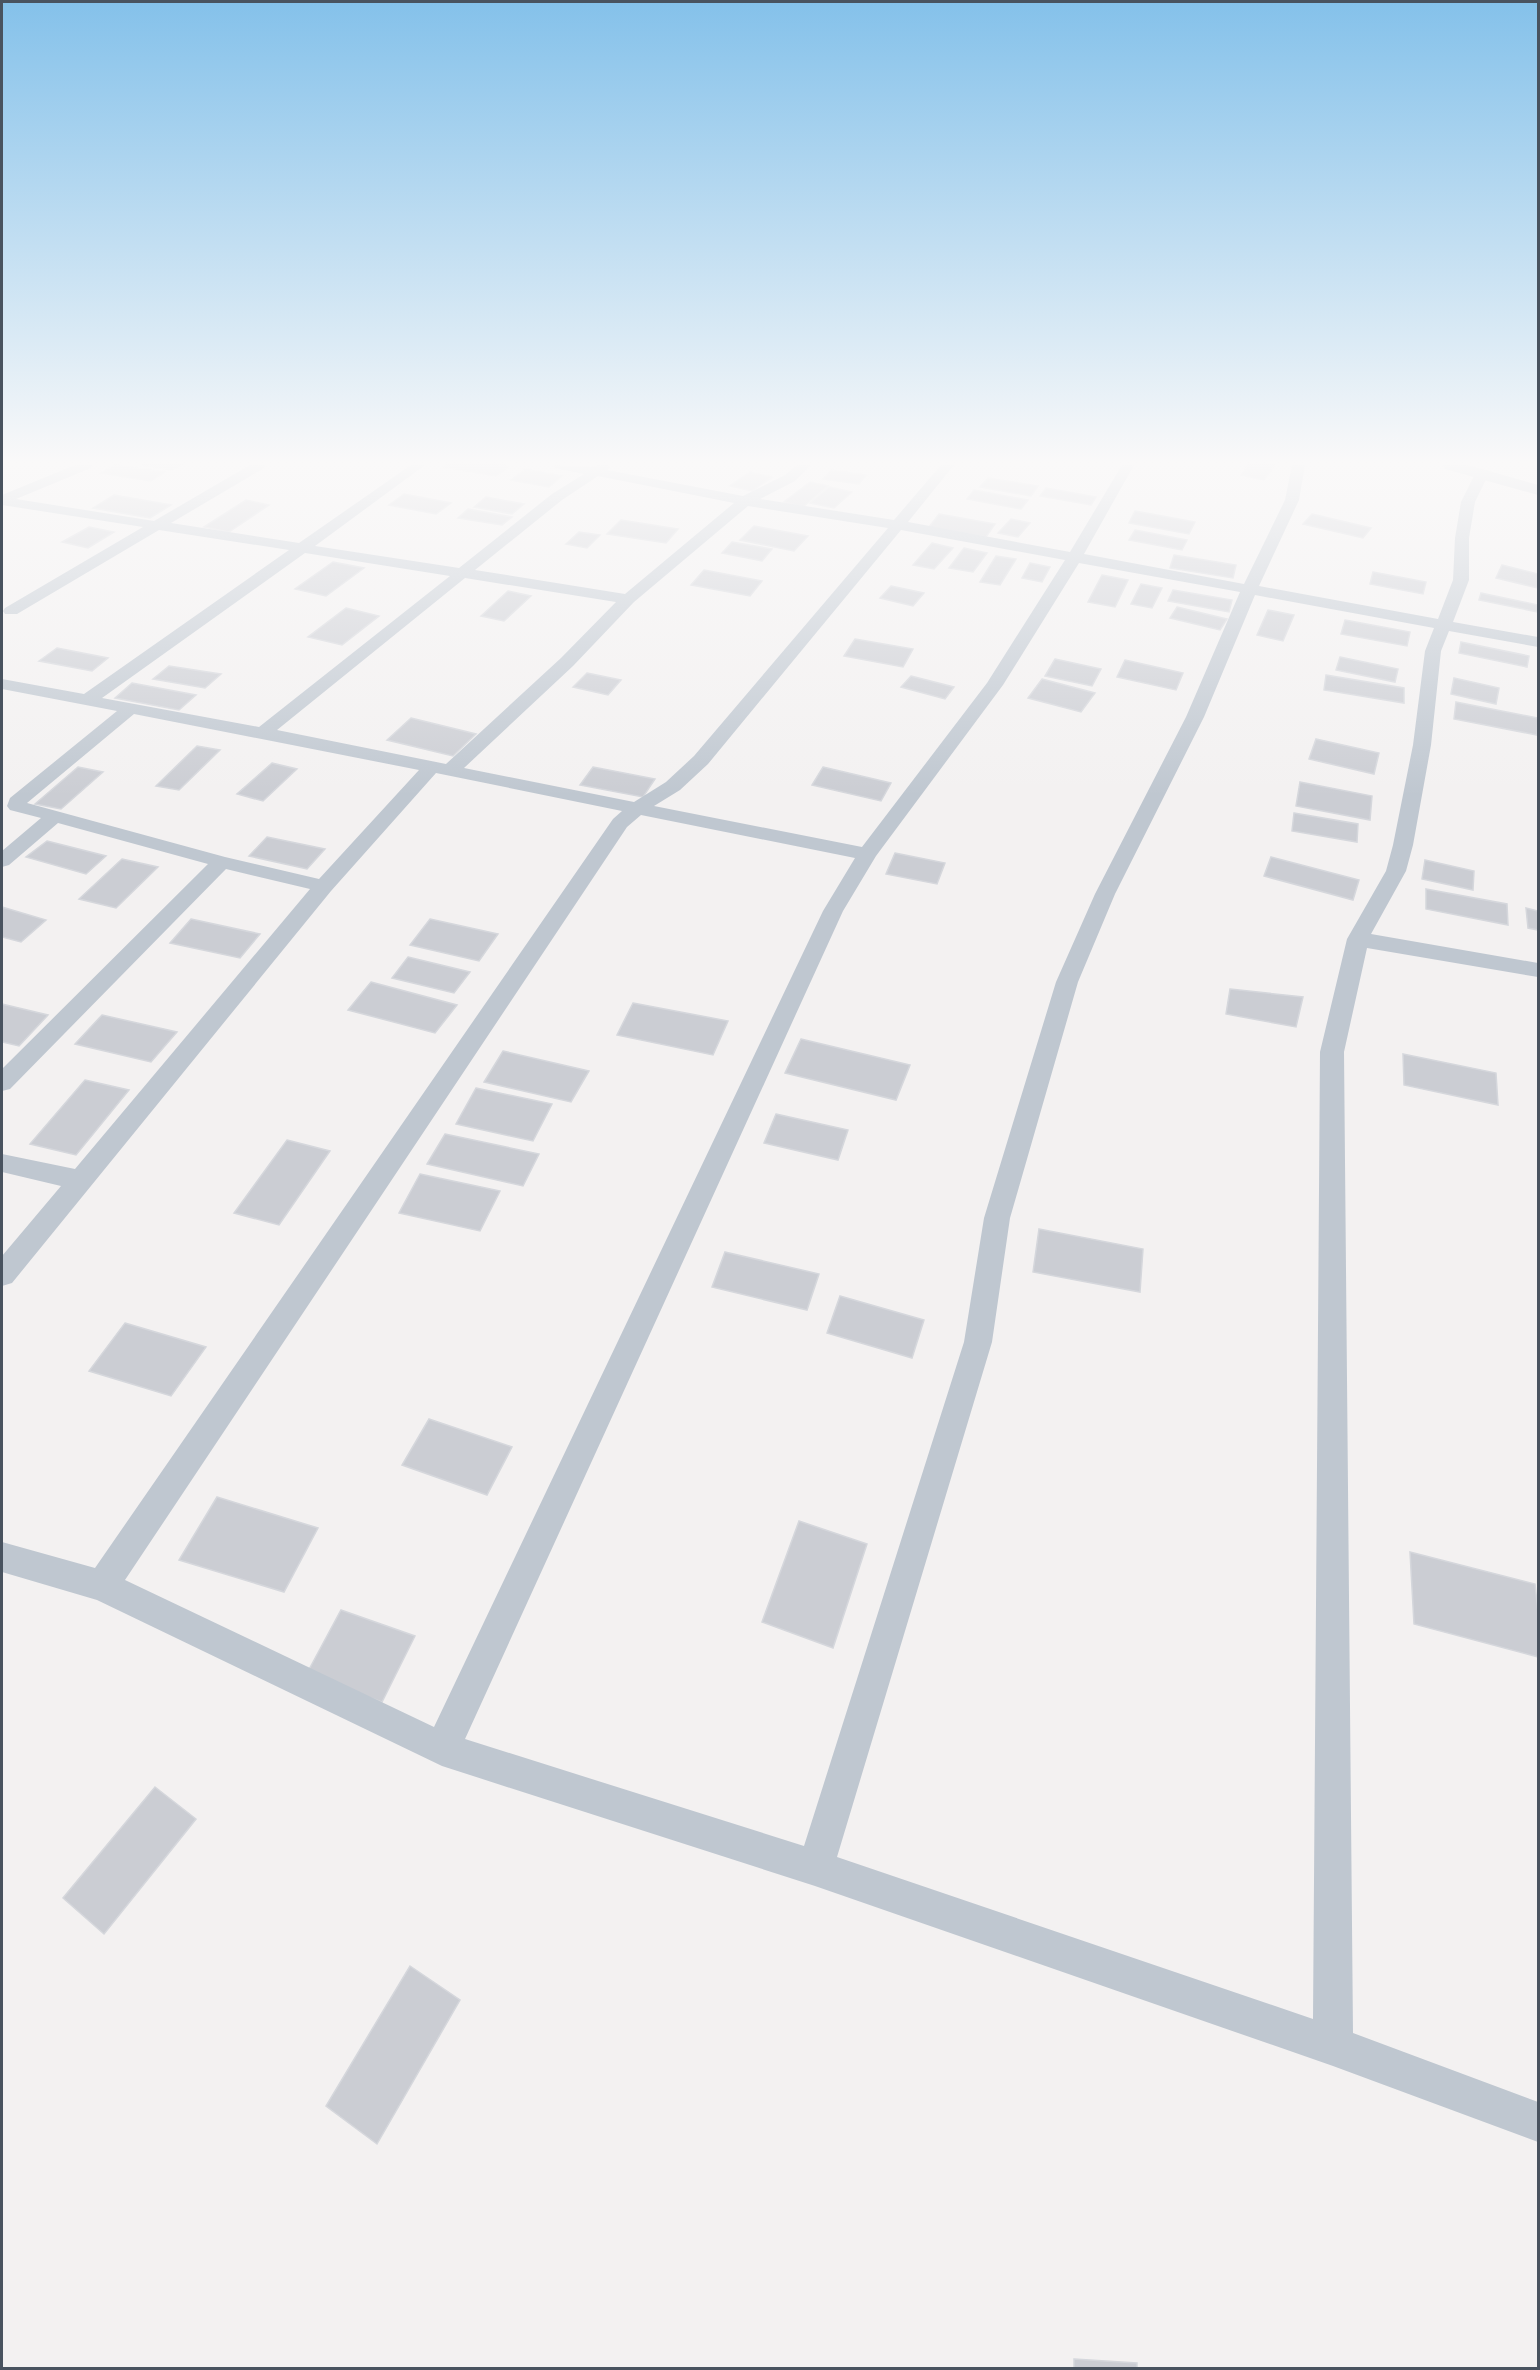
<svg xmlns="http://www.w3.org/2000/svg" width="1540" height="2370" viewBox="0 0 1540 2370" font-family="'IBM Plex Sans',sans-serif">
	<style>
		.building { fill: #cbcdd3; stroke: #d5d7dc; stroke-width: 1.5 }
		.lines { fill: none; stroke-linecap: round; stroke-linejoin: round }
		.minor { fill: #bfc7d0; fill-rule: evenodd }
		.tertiary { fill: #bfc7d0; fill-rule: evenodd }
	</style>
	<rect width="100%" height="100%" fill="#f3f1f1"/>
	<g class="building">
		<path d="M115 465H116L165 472 151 481 101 473Z"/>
		<path d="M141 465H181L172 470Z"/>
		<path d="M447 465H498L509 466 496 476 444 467Z"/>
		<path d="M1248 465H1275L1264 480 1241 475Z"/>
		<path d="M525 469 562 476 549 487 511 480Z"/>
		<path d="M831 470 866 475 859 484 823 479Z"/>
		<path d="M750 472 772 477 752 491 730 486Z"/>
		<path d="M988 478 1038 486 1031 496 980 487Z"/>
		<path d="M810 482 828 486 803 507 784 502Z"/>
		<path d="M829 487 852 492 834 508 810 503Z"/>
		<path d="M1046 488 1096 497 1091 505 1040 496Z"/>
		<path d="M974 490 1028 500 1021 509 967 499Z"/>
		<path d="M404 494 451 503 436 514 389 505Z"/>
		<path d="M114 495 171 505 150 518 93 508Z"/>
		<path d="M486 497 524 504 512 514 474 507Z"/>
		<path d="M246 500 269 505 229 532 204 527Z"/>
		<path d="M468 509 512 517 502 525 458 518Z"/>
		<path d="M1135 511 1195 522 1189 534 1129 523Z"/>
		<path d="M939 514 995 524 986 537 929 527Z"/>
		<path d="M1312 514 1371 528 1363 538 1303 524Z"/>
		<path d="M1011 519 1030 523 1018 537 998 533Z"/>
		<path d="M621 520 678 529 666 543 607 534Z"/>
		<path d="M754 526 808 536 794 551 740 540Z"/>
		<path d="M89 527 114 532 88 548 62 542Z"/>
		<path d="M1135 530 1187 540 1182 550 1129 540Z"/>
		<path d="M579 532 600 535 587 548 566 544Z"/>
		<path d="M732 542 772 549 762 561 722 553Z"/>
		<path d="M932 543 953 548 934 569 913 565Z"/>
		<path d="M964 548 987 553 973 572 949 568Z"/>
		<path d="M1174 555 1236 565 1233 578 1170 568Z"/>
		<path d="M996 556 1016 559 1000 585 980 582Z"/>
		<path d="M333 562 364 568 326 596 295 589Z"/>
		<path d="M1030 563 1050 567 1042 582 1022 578Z"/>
		<path d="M1502 565 1538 574V588L1496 578Z"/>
		<path d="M704 570 762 581 750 596 691 585Z"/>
		<path d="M1373 572 1426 582 1423 594 1370 584Z"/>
		<path d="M1102 575 1128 580 1115 607 1088 602Z"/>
		<path d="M1141 584 1162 588 1152 608 1131 604Z"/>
		<path d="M891 586 924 593 913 606 880 598Z"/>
		<path d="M1173 590 1232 600 1229 612 1168 601Z"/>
		<path d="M508 591 531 596 504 621 481 616Z"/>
		<path d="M1481 593 1538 605V612L1479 600Z"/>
		<path d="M1177 607 1227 619 1220 630 1170 618Z"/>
		<path d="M346 608 379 616 342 645 308 637Z"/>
		<path d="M1268 610 1294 615 1283 641 1257 635Z"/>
		<path d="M1345 620 1410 632 1407 646 1341 634Z"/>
		<path d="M855 639 913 649 903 667 844 656Z"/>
		<path d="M1461 642 1529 656 1527 667 1459 653Z"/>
		<path d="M57 648 108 658 92 671 39 661Z"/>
		<path d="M1340 657 1398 669 1395 682 1336 670Z"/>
		<path d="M1055 659 1101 669 1092 686 1045 676Z"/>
		<path d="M1125 660 1183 673 1176 690 1117 677Z"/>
		<path d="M169 666 221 674 205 688 153 679Z"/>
		<path d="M587 673 621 680 608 695 573 687Z"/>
		<path d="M1326 675 1404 688V703L1324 690Z"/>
		<path d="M911 676 954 687 945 699 901 687Z"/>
		<path d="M1454 678 1499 688 1496 704 1451 694Z"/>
		<path d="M1042 679 1095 693 1081 712 1028 698Z"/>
		<path d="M132 683 196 695 179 710 115 698Z"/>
		<path d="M1456 702 1538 718 1537 735 1454 719Z"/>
		<path d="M411 718 476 734 453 756 387 740Z"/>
		<path d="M1316 739 1379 753 1374 774 1309 759Z"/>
		<path d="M197 746 220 750 179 790 156 786Z"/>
		<path d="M272 763 297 769 263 801 237 794Z"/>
		<path d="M78 767 103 772 61 809 35 804Z"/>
		<path d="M593 767 655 779 643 797 580 785Z"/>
		<path d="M823 767 891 783 881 801 812 785Z"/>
		<path d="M1300 782 1372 796 1370 820 1296 806Z"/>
		<path d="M1294 813 1358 824 1357 842 1292 831Z"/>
		<path d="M267 837 325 849 307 869 249 856Z"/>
		<path d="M47 841 106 856 86 874 26 857Z"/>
		<path d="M895 853 945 863 937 884 886 874Z"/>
		<path d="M1271 857 1359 880 1353 900 1264 876Z"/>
		<path d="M122 859 158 867 116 908 79 899Z"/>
		<path d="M1425 860 1474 871 1473 890 1422 879Z"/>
		<path d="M1426 889 1507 904 1508 925 1426 909Z"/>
		<path d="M2 907 46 920 21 942 2 937Z"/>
		<path d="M1526 908 1538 911V930L1528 928Z"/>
		<path d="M191 919 260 934 240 958 170 943Z"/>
		<path d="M430 919 498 934 479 961 410 945Z"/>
		<path d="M408 957 470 972 454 993 392 978Z"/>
		<path d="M371 982 457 1005 435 1033 348 1010Z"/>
		<path d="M1230 989 1303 997 1296 1027 1226 1014Z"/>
		<path d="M633 1003 728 1021 713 1055 617 1035Z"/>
		<path d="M2 1004 48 1015 19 1046 2 1042Z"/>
		<path d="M102 1015 177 1032 151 1062 75 1044Z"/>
		<path d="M801 1039 910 1065 896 1100 785 1073Z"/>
		<path d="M503 1051 589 1071 571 1102 484 1082Z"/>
		<path d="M1403 1054 1496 1073 1498 1105 1404 1085Z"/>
		<path d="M85 1080 129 1090 76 1155 30 1144Z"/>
		<path d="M476 1088 552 1104 533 1141 456 1124Z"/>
		<path d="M776 1114 848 1130 838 1160 764 1143Z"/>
		<path d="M445 1134 539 1154 523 1186 427 1164Z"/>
		<path d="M287 1140 330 1151 279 1225 234 1213Z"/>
		<path d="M420 1174 500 1191 480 1231 399 1213Z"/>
		<path d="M1039 1229 1143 1249 1140 1292 1033 1272Z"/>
		<path d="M725 1252 819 1274 807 1310 712 1287Z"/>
		<path d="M840 1296 924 1320 912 1358 827 1333Z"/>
		<path d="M125 1323 206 1347 171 1396 89 1371Z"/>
		<path d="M429 1419 512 1447 487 1495 402 1465Z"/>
		<path d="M217 1497 318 1528 284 1592 179 1560Z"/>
		<path d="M799 1521 867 1544 833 1648 762 1622Z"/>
		<path d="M1410 1552 1535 1584 1538 1612V1657L1414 1624Z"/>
		<path d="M341 1610 415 1636 382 1702 306 1675Z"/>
		<path d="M155 1787 196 1819 104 1934 63 1898Z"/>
		<path d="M410 1966 460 2000 377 2144 326 2106Z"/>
		<path d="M1074 2359 1137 2363V2368H1074Z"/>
	</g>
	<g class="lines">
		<path class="minor" d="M75 465H93L91 468 16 499 154 521 250 465H265L264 468 171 523 299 543 411 465H425L315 546 459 568 552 494 584 474 555 468 554 465 593 467 598 465H608L610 467 607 470 743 496 785 475 797 465H811L795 481 760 499 894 520 941 465H954L908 522 1070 552 1122 465H1134L1084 554 1244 584 1285 500 1292 465H1305L1299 500 1259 586 1438 619 1453 580 1455 538 1461 502 1477 470H1487L1489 473 1475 502 1469 538V580L1453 622 1538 637V647L1449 631 1441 651 1431 745 1413 845 1406 871 1371 934 1538 963V977L1367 948 1344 1052 1353 2033 1538 2102V2142L1333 2066 815 1886 442 1766 97 1600 2 1572V1542L95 1568 613 819 622 811 436 773 331 891 12 1283 2 1286V1256L61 1186 2 1172V1154L75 1169 310 889 226 869 10 1089 2 1091V1069L208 864 58 823 9 865 2 867V851L41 818 10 810 7 806 10 798 117 711 2 689V679L84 694 289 550 159 530 17 614H5L3 611 5 608 143 527 2 505V495ZM598 476 734 503 625 594 475 570 562 500ZM748 506 888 528 694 756 666 782 634 802 464 768 573 666 634 602ZM901 530 1065 560 987 683 862 847 654 806 680 790 708 764ZM305 553 450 576 259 727 102 698ZM1079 563 1240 592 1186 717 1095 894 1056 982 984 1218 964 1342 804 1846 465 1739 843 911 876 856 1003 685ZM465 578 616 602 561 658 446 764 277 730ZM1255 595 1434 628 1425 651 1413 745 1393 845 1386 871 1347 939 1320 1052 1313 2019 837 1857 992 1342 1010 1218 1078 982 1115 894 1204 717ZM134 714 419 770 319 879 225 857 27 803ZM641 815 855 858 823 911 434 1727 125 1580 627 827Z"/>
		<path class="tertiary" d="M1443 465H1468L1538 485V495L1445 469Z"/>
	</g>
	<linearGradient id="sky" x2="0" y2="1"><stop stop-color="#84c1ea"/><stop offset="0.58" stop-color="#faf9f9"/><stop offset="1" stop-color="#faf9f9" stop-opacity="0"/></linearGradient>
	<rect width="1540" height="796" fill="url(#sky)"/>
	<rect width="1540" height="2370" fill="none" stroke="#49535f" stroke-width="6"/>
</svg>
